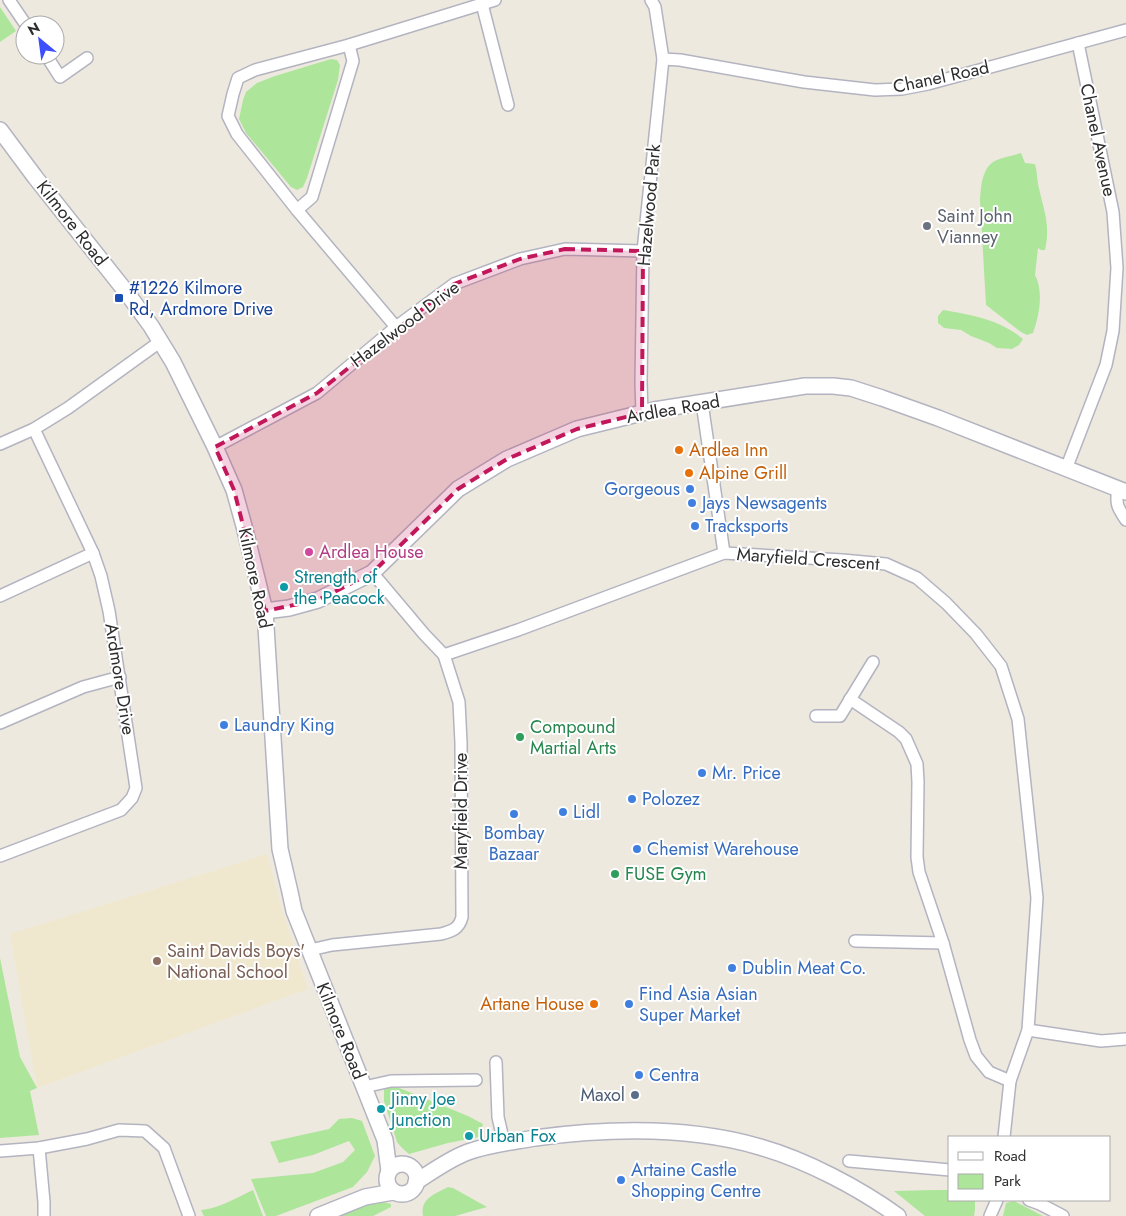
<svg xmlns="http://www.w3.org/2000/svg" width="1126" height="1216" viewBox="0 0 1126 1216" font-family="Jost,sans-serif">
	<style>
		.education { fill: #f0e8ce }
		.green { fill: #ade59b }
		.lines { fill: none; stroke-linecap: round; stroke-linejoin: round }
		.minor-casing { stroke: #b3b4c0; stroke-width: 14 }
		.tertiary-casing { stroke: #b3b4c0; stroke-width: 18 }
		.minor { stroke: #fff; stroke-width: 11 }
		.tertiary { stroke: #fff; stroke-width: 15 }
		.marked { fill: #c2185b; fill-opacity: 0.2; stroke: #c2185b; stroke-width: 4; stroke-dasharray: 10 6; stroke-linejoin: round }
		.worship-dot { fill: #6b7280; stroke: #fff; stroke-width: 2 }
		.transit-dot { fill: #1a4fb4; stroke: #fff; stroke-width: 2 }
		.food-dot { fill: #e8710a; stroke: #fff; stroke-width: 2 }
		.shop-dot { fill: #3f7fe0; stroke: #fff; stroke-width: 2 }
		.hotel-dot { fill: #d1479c; stroke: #fff; stroke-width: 2 }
		.culture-dot { fill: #0f9aa8; stroke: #fff; stroke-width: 2 }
		.leisure-dot { fill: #2e9e5b; stroke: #fff; stroke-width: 2 }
		.education-dot { fill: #8d6e63; stroke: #fff; stroke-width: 2 }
		.service-dot { fill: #5c6f8a; stroke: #fff; stroke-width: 2 }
		.labels { text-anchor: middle; stroke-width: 4; stroke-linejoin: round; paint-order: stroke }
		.street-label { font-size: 18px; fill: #2d2d2d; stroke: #fff }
		.worship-label { font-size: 18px; fill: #5b616d; stroke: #fff; text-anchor: start }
		.transit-label { font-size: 18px; fill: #164399; stroke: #fff; text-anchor: start }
		.food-label { font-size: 18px; fill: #c56008; stroke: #fff; text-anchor: start }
		.shop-label { font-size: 18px; fill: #366cbe; stroke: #fff; text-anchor: start }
		.hotel-label { font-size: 18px; fill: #b23c85; stroke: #fff; text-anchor: start }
		.culture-label { font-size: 18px; fill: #0d838f; stroke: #fff; text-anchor: start }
		.leisure-label { font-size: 18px; fill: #27864d; stroke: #fff; text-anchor: start }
		.education-label { font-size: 18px; fill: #785e54; stroke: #fff; text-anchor: start }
		.service-label { font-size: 18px; fill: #4e5e75; stroke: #fff; text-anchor: end }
	</style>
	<rect width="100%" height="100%" fill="#eee9df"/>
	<path class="education" d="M267 854 282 910 308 989 37 1088 10 934Z"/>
	<g class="green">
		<path d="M0 7 16 31 0 42Z"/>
		<path d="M331 59 337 60 340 65 338 80 307 178 303 187 297 190 291 187 246 133 239 119 243 100 246 92 257 83 275 76Z"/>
		<path d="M1021 153 1025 163 1035 164C1037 171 1037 177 1038 184 1043 208 1051 224 1045 250H1041L1038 248 1035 275C1044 292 1039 316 1033 333L1027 335 1021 332 986 305 980 200C981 186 982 166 997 160 1004 157 1013 156 1021 153Z"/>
		<path d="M943 310C971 315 999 319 1023 339L1019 345 1012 349 997 348 989 343 971 336 961 330 944 328 938 323V316Z"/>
		<path d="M0 958 20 1057 37 1088 30 1091 39 1135 0 1138Z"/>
		<path d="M392 1085 468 1116 483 1124 479 1137 448 1143 409 1154 402 1148 397 1142 384 1101V1090L386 1087Z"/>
		<path d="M352 1118 362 1121 375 1156 367 1172 353 1187 276 1216H266L251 1179 313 1173 343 1162 355 1150 349 1141 313 1155 279 1163 270 1142 329 1129 339 1119Z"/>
		<path d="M448 1187 453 1188 487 1207 455 1216H423C420 1198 435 1194 448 1187Z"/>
		<path d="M253 1190 263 1216H204L201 1210C220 1208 236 1198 253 1190Z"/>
		<path d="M933 1190H950V1200H975V1210L974 1216H925L894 1191Z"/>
		<path d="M379 1201 391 1204V1207L373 1216H337L362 1204Z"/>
		<path d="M1014 1201 1043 1216H1003L1006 1203Z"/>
	</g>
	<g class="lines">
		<g class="minor-casing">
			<g id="minor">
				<path d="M9 0 26 25"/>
				<path d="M482 4 508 105"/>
				<path d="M46 55 60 77 87 58"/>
				<path d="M663 59 680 60 804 82 875 90 902 89 928 84 1126 30"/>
				<path d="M297 210 312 197 353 61 349 45"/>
				<path d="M396 327 297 210 237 134 228 116 233 94 238 78 255 70 349 45 495 0"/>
				<path d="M702 403 724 553"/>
				<path d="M642 413 641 383 643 251 663 59 655 7 651 0"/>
				<path d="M0 444 34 429 68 408 161 341"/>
				<path d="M215 447 317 393 396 327 454 284 520 259 565 249 643 251"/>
				<path d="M1066 469 1106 365 1113 331 1117 268 1113 212 1078 43"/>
				<path d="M1118 489C1115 504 1118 508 1126 520"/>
				<path d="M0 596 93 553"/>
				<path d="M444 655 518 630 724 553 842 560 886 564 917 578 946 603 976 634 1001 666 1018 719 1037 898 1028 1030 1010 1081 1004 1137"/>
				<path d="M850 699 899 732 906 739 917 764 918 782 917 857 919 872 943 943 970 1040 976 1056 989 1072 1010 1081"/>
				<path d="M816 716H840L873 662"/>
				<path d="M0 723 83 687 120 677"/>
				<path d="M0 856 121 810 132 798 136 788 109 611 101 576 93 553 34 429"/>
				<path d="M855 941 943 943"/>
				<path d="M310 950 332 945 441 934C452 931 459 929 462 917L461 743 459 702 444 655 424 634 381 583 372 573"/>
				<path d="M1028 1030 1101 1041 1126 1039"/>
				<path d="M496 1062 498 1117 504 1143"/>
				<path d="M364 1087 391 1081 476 1080"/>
				<path d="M39 1148 44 1202V1216"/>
				<path d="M0 1151 39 1148 87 1139 119 1130 145 1131 164 1148 189 1216"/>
				<path d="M849 1161 950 1170"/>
				<path d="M1029 1200 1040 1204 1063 1216"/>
				<path d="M990 1216 997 1200"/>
			</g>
		</g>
		<g class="tertiary-casing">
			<g id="tertiary">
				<path d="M0 130 35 177 127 293 151 326 173 362 215 447 234 490 244 526 265 611 280 849 290 892 294 911 385 1140 389 1171"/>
				<path d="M265 611 289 608 318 600 372 573 458 489 507 459 577 429 654 410 805 386H833L851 388 882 398 938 418 1126 492"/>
				<circle cx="402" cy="1179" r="15"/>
				<path d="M416 1182C433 1171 449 1159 468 1152 490 1144 513 1142 535 1138 609 1128 688 1126 760 1147 806 1160 859 1188 898 1216"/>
				<path d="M318 1216 365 1197 393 1192"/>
			</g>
		</g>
		<use href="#minor" class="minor"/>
		<use href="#tertiary" class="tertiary"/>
	</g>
	<path class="marked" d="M565 249 643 251 642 413 577 429 507 459 458 489 372 573 318 600 265 611 234 490 215 447 317 393 454 284 520 259Z"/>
	<circle class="worship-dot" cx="927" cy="226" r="5"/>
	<rect class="transit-dot" x="114" y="293" width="10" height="10" rx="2.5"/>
	<g class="food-dot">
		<circle cx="679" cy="450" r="5"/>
		<circle cx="689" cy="473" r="5"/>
		<circle cx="594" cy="1004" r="5"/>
	</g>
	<g class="shop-dot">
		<circle cx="690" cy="489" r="5"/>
		<circle cx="692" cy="503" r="5"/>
		<circle cx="695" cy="526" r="5"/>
		<circle cx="224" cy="725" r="5"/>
		<circle cx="702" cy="773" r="5"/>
		<circle cx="632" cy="799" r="5"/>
		<circle cx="563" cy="812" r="5"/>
		<circle cx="514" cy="814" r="5"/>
		<circle cx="637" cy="849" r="5"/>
		<circle cx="732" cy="968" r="5"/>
		<circle cx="629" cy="1004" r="5"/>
		<circle cx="639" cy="1075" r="5"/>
		<circle cx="621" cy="1180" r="5"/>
	</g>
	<circle class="hotel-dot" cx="309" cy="552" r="5"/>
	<g class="culture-dot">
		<circle cx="284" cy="587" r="5"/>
		<circle cx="381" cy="1109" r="5"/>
		<circle cx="469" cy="1136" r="5"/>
	</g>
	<g class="leisure-dot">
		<circle cx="520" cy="737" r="5"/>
		<circle cx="615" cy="874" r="5"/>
	</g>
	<circle class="education-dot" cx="157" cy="961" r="5"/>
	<circle class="service-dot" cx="635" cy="1095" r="5"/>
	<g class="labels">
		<g class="street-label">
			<text transform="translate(941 77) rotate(-12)" y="6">Chanel Road</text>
			<text transform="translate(1098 140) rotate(78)" y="6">Chanel Avenue</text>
			<text transform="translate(649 205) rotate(-85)" y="6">Hazelwood Park</text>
			<text transform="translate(72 223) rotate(52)" y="6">Kilmore Road</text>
			<text transform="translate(405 324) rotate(-37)" y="6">Hazelwood Drive</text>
			<text transform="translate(673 409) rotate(-10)" y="6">Ardlea Road</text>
			<text transform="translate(808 559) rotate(4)" y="6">Maryfield Crescent</text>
			<text transform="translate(255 578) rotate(78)" y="6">Kilmore Road</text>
			<text transform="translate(120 679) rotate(81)" y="6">Ardmore Drive</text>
			<text transform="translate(461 811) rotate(-90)" y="6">Maryfield Drive</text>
			<text transform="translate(341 1031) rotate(68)" y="6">Kilmore Road</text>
		</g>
		<g class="worship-label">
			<text x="937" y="222">Saint John<tspan x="937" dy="21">Vianney</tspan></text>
		</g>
		<g class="transit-label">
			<text x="129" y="294">#1226 Kilmore<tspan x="129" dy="21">Rd, Ardmore Drive</tspan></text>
		</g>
		<g class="food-label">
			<text x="689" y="456">Ardlea Inn</text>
			<text x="699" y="479">Alpine Grill</text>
			<text x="584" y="1010" text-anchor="end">Artane House</text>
		</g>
		<g class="shop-label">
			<text x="680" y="495" text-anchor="end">Gorgeous</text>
			<text x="702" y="509">Jays Newsagents</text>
			<text x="705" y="532">Tracksports</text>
			<text x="234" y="731">Laundry King</text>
			<text x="712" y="779">Mr. Price</text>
			<text x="642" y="805">Polozez</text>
			<text x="573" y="818">Lidl</text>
			<text x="514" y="839" text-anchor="middle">Bombay<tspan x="514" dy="21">Bazaar</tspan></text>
			<text x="647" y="855">Chemist Warehouse</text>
			<text x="742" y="974">Dublin Meat Co.</text>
			<text x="639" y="1000">Find Asia Asian<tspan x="639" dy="21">Super Market</tspan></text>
			<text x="649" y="1081">Centra</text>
			<text x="631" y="1176">Artaine Castle<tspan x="631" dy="21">Shopping Centre</tspan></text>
		</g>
		<g class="hotel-label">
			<text x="319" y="558">Ardlea House</text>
		</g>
		<g class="culture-label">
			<text x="294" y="583">Strength of<tspan x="294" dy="21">the Peacock</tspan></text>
			<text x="391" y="1105">Jinny Joe<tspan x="391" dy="21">Junction</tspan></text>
			<text x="479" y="1142">Urban Fox</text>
		</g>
		<g class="leisure-label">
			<text x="530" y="733">Compound<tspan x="530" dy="21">Martial Arts</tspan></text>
			<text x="625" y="880">FUSE Gym</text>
		</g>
		<g class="education-label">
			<text x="167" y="957">Saint Davids Boys'<tspan x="167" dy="21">National School</tspan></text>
		</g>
		<g class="service-label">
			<text x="625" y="1101">Maxol</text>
		</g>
	</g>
	<rect x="948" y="1136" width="162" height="65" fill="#ffffff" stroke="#ababab"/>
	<rect x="958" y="1152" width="25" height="8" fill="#ffffff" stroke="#ababab"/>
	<text x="994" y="1161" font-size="15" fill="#2d2d2d">Road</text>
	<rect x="958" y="1174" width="25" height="15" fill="#ade59b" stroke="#ababab"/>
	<text x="994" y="1186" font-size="15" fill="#2d2d2d">Park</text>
	<g transform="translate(40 40) rotate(331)"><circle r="24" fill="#ffffff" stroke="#ababab"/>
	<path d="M0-4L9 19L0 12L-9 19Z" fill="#3d4ffd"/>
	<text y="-8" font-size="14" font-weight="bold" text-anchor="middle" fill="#2d2d2d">N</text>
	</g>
</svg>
